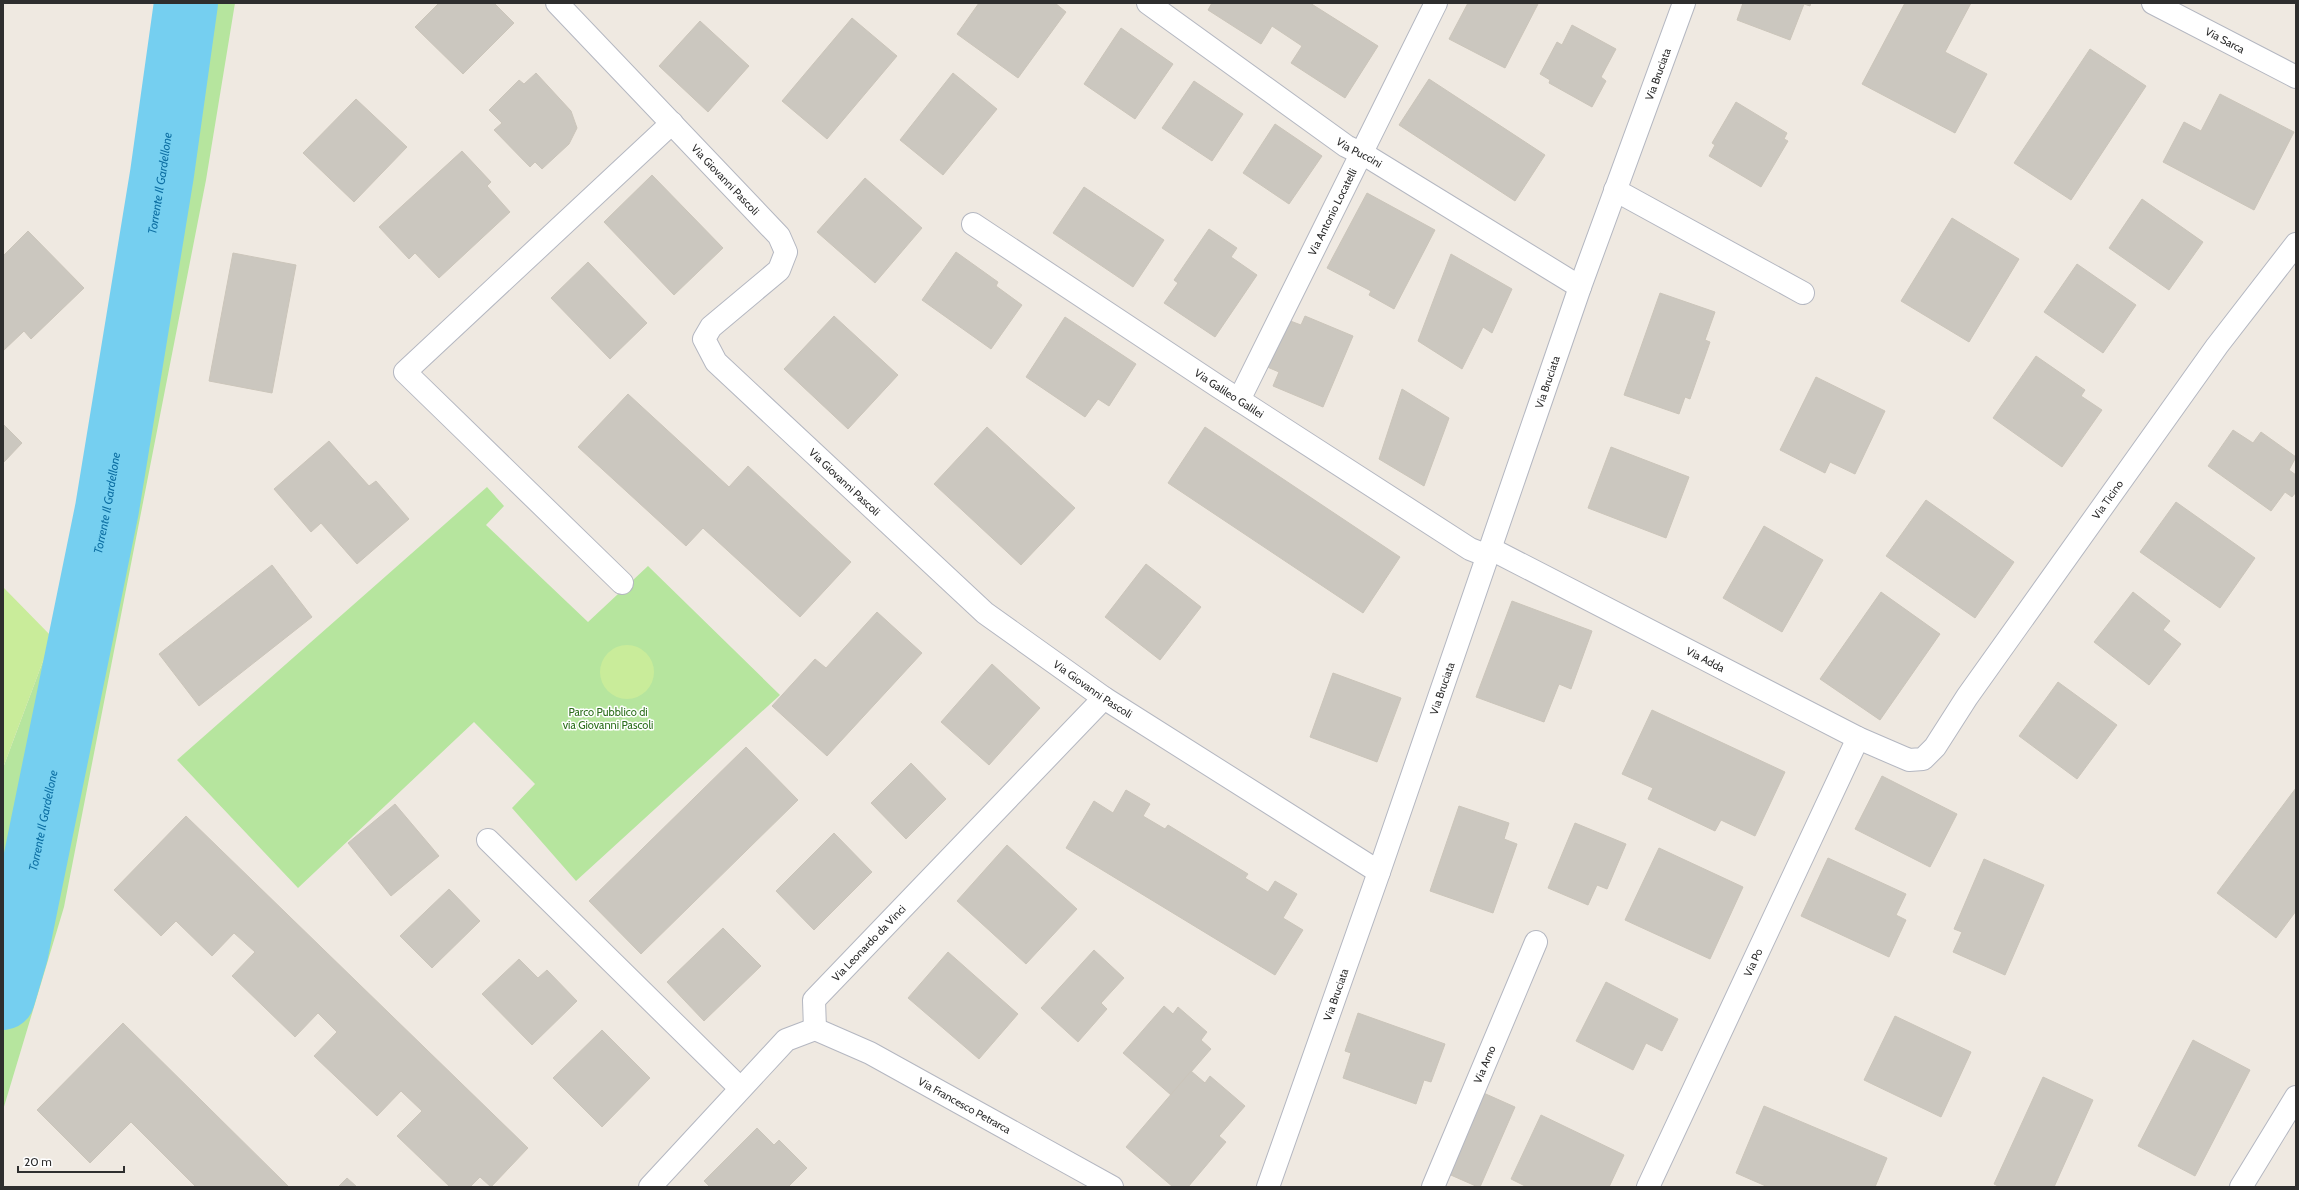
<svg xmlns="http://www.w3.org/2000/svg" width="2299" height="1190" viewBox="0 0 2299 1190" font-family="Cabin,sans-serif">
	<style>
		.green { fill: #b6e59e }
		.pitch { fill: #c9ec9a }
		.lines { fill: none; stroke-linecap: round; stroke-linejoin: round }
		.river { stroke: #75cff0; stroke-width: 64 }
		.building { fill: #cbc7bf; stroke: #cbc5ba }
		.minor-casing { stroke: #b4b7c1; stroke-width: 24 }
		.minor { stroke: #fff; stroke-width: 22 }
		.labels { text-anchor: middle; stroke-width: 3; stroke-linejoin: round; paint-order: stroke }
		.street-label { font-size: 11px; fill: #2e2e2e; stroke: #fff }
		.park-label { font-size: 11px; fill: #2c6e1b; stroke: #fff }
		.water-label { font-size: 12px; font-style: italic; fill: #0d6fa3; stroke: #fff }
	</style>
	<rect width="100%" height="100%" fill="#efe9e1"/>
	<g class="green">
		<path d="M169 3H235L206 180 64 907 3 1110V768L52 637Z"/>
		<path d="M487 487 504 506 486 525 588 622 648 566 780 695 576 881 512 808 535 784 474 722 298 888 177 760Z"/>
	</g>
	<g class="pitch">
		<path d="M3 587 52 637 3 768Z"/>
		<circle cx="627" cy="672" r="27"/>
	</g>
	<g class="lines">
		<path class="river" id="s1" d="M3 998 16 954 107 509 162 174 186 3"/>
	</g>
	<g class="building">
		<path d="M439 3H494L514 23 463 74 415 27Z"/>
		<path d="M979 3H1055L1066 12 1018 78 957 34Z"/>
		<path d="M1212 3H1310L1378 46 1345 98 1291 63 1302 46 1272 26 1261 44 1208 10Z"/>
		<path d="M1468 3 1538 4 1505 68 1449 39Z"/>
		<path d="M1743 3H1811L1810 6 1804 4 1790 40 1737 20Z"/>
		<path d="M1905 3H1971L1945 52 1987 74 1955 133 1862 84Z"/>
		<path d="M852 18 897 56 827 139 782 101Z"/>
		<path d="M700 21 749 66 708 112 659 66Z"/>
		<path d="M1572 25 1616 49 1601 77 1606 81 1592 107 1549 83 1550 80 1540 74 1557 42 1562 45Z"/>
		<path d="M1121 28 1173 64 1135 119 1084 84Z"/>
		<path d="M2090 49 2146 86 2071 200 2014 163Z"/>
		<path d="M536 73 571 111 577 128 569 144 542 169 535 162 530 167 494 130 502 123 489 110 519 80 524 84Z"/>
		<path d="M953 73 997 109 943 175 900 140Z"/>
		<path d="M1429 79 1545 155 1515 201 1399 125Z"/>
		<path d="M1194 81 1243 114 1212 161 1162 128Z"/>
		<path d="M2220 94 2294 132 2254 210 2163 162 2184 122 2201 131Z"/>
		<path d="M356 99 407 147 354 202 303 153Z"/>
		<path d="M1736 102 1787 133 1784 139 1788 141 1761 187 1709 156 1715 145 1712 143Z"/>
		<path d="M1275 124 1322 156 1289 204 1243 173Z"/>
		<path d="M462 151 491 182 487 186 510 212 439 278 415 253 409 259 379 227Z"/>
		<path d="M652 175 723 248 674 295 604 222Z"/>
		<path d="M865 178 922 228 875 283 817 232Z"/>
		<path d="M1084 187 1164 240 1133 287 1053 233Z"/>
		<path d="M1367 193 1435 230 1394 309 1369 295 1371 291 1327 268Z"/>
		<path d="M2142 199 2203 242 2169 290 2109 248Z"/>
		<path d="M1952 218 2019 259 1969 342 1901 301Z"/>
		<path d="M1209 229 1237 248 1231 257 1257 275 1215 337 1164 303 1178 283 1174 280Z"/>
		<path d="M28 231 84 288 31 339 24 331 3 351V256Z"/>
		<path d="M956 252 998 282 996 286 1022 305 991 349 922 300Z"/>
		<path d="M233 253 296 265 272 393 209 381Z"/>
		<path d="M1451 254 1512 289 1492 333 1483 327 1462 369 1418 341Z"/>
		<path d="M588 262 647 323 610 359 551 298Z"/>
		<path d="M2077 264 2136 305 2103 353 2044 312Z"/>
		<path d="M1660 293 1715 312 1705 340 1710 342 1690 399 1685 397 1679 414 1624 395Z"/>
		<path d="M834 316 898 375 848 429 784 369Z"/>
		<path d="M1305 316 1353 336 1323 407 1273 386 1279 372 1265 366 1285 319 1301 325Z"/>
		<path d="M1065 317 1136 364 1109 406 1098 399 1085 417 1026 377Z"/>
		<path d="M2036 356 2085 390 2081 396 2102 410 2062 467 1993 418Z"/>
		<path d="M1816 377 1885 411 1855 474 1830 462 1825 473 1780 450Z"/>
		<path d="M1402 389 1449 418 1424 486 1379 459Z"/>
		<path d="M628 394 729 487 748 466 851 562 800 617 703 528 686 546 578 447Z"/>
		<path d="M3 424 22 443 3 463Z"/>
		<path d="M987 427 1075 508 1021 565 934 484Z"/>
		<path d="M1205 427 1400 557 1363 613 1168 483Z"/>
		<path d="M2233 430 2253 443 2261 432 2296 457 2289 470 2296 475V492L2292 497 2285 492 2271 511 2208 466Z"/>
		<path d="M329 441 369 486 376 481 409 519 357 564 321 523 311 532 274 489Z"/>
		<path d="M1611 447 1689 477 1666 538 1588 508Z"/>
		<path d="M1926 500 2014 562 1975 618 1886 556Z"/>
		<path d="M2176 502 2255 558 2220 608 2140 552Z"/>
		<path d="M1764 526 1823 560 1782 632 1723 598Z"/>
		<path d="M1146 564 1201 607 1160 660 1105 617Z"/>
		<path d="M272 565 312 617 199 706 159 654Z"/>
		<path d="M1881 592 1940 634 1880 720 1820 679Z"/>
		<path d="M2133 592 2170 621 2163 630 2181 644 2149 685 2094 642Z"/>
		<path d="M1512 601 1592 631 1571 689 1559 684 1544 722 1476 697Z"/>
		<path d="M877 612 922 653 827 756 772 706 815 659 826 668Z"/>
		<path d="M992 664 1040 708 989 765 941 722Z"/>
		<path d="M1333 673 1401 698 1377 762 1310 737Z"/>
		<path d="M2058 682 2117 725 2077 779 2019 736Z"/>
		<path d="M1652 710 1785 772 1755 836 1721 820 1715 831 1648 799 1653 788 1622 774Z"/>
		<path d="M746 747 798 800 641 954 589 901Z"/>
		<path d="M911 763 946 799 906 839 871 803Z"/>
		<path d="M1882 776 1957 814 1930 867 1855 829Z"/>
		<path d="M2296 788V911L2276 938 2217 893Z"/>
		<path d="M1126 790 1150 804 1143 816 1165 829 1168 825 1248 874 1245 878 1268 892 1275 881 1297 894 1283 918 1303 930 1275 975 1066 848 1094 801 1113 813Z"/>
		<path d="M395 804 439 856 391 896 348 843Z"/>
		<path d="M1459 806 1509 823 1504 839 1517 844 1493 913 1430 891Z"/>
		<path d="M186 816 528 1148 491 1187 480 1177 470 1187H450L397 1136 422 1111 401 1091 377 1116 314 1056 337 1032 318 1013 295 1037 232 976 255 952 234 933 212 956 176 921 161 936 114 890Z"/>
		<path d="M1575 823 1626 844 1607 889 1597 885 1588 905 1548 888Z"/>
		<path d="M834 833 872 872 814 930 776 891Z"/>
		<path d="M1007 845 1077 909 1026 964 957 901Z"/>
		<path d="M1659 848 1743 887 1710 959 1625 920Z"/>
		<path d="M1828 858 1906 894 1896 915 1906 920 1889 957 1801 916Z"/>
		<path d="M1984 859 2044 885 2005 975 1953 952 1962 932 1954 929Z"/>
		<path d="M449 889 480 921 432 968 400 936Z"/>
		<path d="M723 928 761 966 704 1021 667 982Z"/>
		<path d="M1094 950 1124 978 1101 1003 1107 1009 1078 1042 1041 1008Z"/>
		<path d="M948 952 1018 1014 979 1059 908 998Z"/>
		<path d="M519 959 538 978 547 970 577 1001 532 1045 482 994Z"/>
		<path d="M1606 982 1678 1019 1662 1051 1646 1043 1633 1070 1576 1041Z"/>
		<path d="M1164 1006 1173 1014 1178 1007 1207 1032 1201 1040 1211 1049 1171 1095 1123 1053Z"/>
		<path d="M1358 1013 1445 1044 1431 1082 1424 1080 1416 1104 1343 1078 1351 1053 1345 1051Z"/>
		<path d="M1895 1016 1971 1052 1941 1117 1864 1080Z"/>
		<path d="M123 1023 289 1187H196L131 1122 90 1163 37 1110Z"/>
		<path d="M602 1030 650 1078 602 1127 553 1078Z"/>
		<path d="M2193 1040 2250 1070 2195 1176 2138 1146Z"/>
		<path d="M1191 1071 1205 1083 1210 1076 1245 1106 1219 1136 1226 1142 1188 1187H1173L1126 1147Z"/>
		<path d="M2043 1077 2093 1100 2054 1187H2000L1994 1184Z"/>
		<path d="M1479 1091 1515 1107 1480 1187H1478L1444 1172Z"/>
		<path d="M1764 1106 1887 1158 1875 1187H1768L1736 1173Z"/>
		<path d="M1541 1115 1624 1155 1609 1187H1527L1511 1179Z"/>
		<path d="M757 1128 774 1145 779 1140 807 1168 788 1187H710L704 1181Z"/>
		<path d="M347 1178 357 1187H338Z"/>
	</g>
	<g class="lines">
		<g class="minor-casing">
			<g id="minor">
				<path id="s2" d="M557 3 779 236 786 252 779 270 711 327 704 339 716 362 985 613 1104 698 1379 872"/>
				<path id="s3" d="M1148 3 1346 146 1370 158 1580 287"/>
				<path id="s4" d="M2153 3 2296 77"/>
				<path d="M1615 190 1803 293"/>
				<path id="s5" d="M973 224 1219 387 1470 549 1488 556"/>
				<path id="s6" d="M1239 400 1436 3"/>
				<path id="s7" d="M1491 549 1858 738 1909 760 1923 759 1935 747 1967 697 2217 346 2296 244"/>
				<path d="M622 583 405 372 672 123"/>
				<path d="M488 840 740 1088"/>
				<path id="s8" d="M815 1029 814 1000 1104 698"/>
				<path id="s9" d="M815 1029 870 1053 1112 1187"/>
				<path d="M650 1187 786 1040 815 1029"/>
				<path id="s10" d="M1268 1187 1379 872 1580 287 1684 3"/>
				<path id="s11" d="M1433 1187 1536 942"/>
				<path id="s12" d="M1648 1187 1858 738"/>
				<path d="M2241 1187 2296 1097"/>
			</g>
		</g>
		<use href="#minor" class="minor"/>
	</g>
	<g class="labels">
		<g class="street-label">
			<text dy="4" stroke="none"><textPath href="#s4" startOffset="81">Via Sarca</textPath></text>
			<text dy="4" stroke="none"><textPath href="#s10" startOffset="1179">Via Bruciata</textPath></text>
			<text dy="4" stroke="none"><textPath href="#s3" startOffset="259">Via Puccini</textPath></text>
			<text dy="4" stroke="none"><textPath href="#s2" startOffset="244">Via Giovanni Pascoli</textPath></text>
			<text dy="4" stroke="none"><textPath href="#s6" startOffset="210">Via Antonio Locatelli</textPath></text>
			<text dy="4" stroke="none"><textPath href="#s10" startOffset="852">Via Bruciata</textPath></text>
			<text dy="4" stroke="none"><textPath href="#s5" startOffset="307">Via Galileo Galilei</textPath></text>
			<text dy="4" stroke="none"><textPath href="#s2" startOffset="663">Via Giovanni Pascoli</textPath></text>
			<text dy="4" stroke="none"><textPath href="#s7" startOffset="801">Via Ticino</textPath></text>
			<text dy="4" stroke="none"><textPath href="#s7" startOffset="241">Via Adda</textPath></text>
			<text dy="4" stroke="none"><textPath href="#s2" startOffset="987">Via Giovanni Pascoli</textPath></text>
			<text dy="4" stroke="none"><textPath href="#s10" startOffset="528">Via Bruciata</textPath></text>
			<text dy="4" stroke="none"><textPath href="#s8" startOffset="108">Via Leonardo da Vinci</textPath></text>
			<text dy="4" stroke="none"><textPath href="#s12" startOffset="248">Via Po</textPath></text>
			<text dy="4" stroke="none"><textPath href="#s10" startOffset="204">Via Bruciata</textPath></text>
			<text dy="4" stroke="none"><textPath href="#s11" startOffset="133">Via Arno</textPath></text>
			<text dy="4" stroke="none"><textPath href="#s9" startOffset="168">Via Francesco Petrarca</textPath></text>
		</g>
		<g class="park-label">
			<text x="608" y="716">Parco Pubblico di<tspan x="608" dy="13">via Giovanni Pascoli</tspan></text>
		</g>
		<g class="water-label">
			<text dy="4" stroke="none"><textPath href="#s1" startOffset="830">Torrente Il Gardellone</textPath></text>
			<text dy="4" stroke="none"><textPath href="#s1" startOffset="506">Torrente Il Gardellone</textPath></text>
			<text dy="4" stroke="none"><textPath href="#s1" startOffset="182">Torrente Il Gardellone</textPath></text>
		</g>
	</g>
	<rect width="2299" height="1190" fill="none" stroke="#2e2e2e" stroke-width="8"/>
	<path d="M18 1166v6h106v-6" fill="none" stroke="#2e2e2e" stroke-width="2"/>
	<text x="24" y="1166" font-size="12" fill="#2e2e2e" stroke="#ffffff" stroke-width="3" paint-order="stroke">20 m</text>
</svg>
